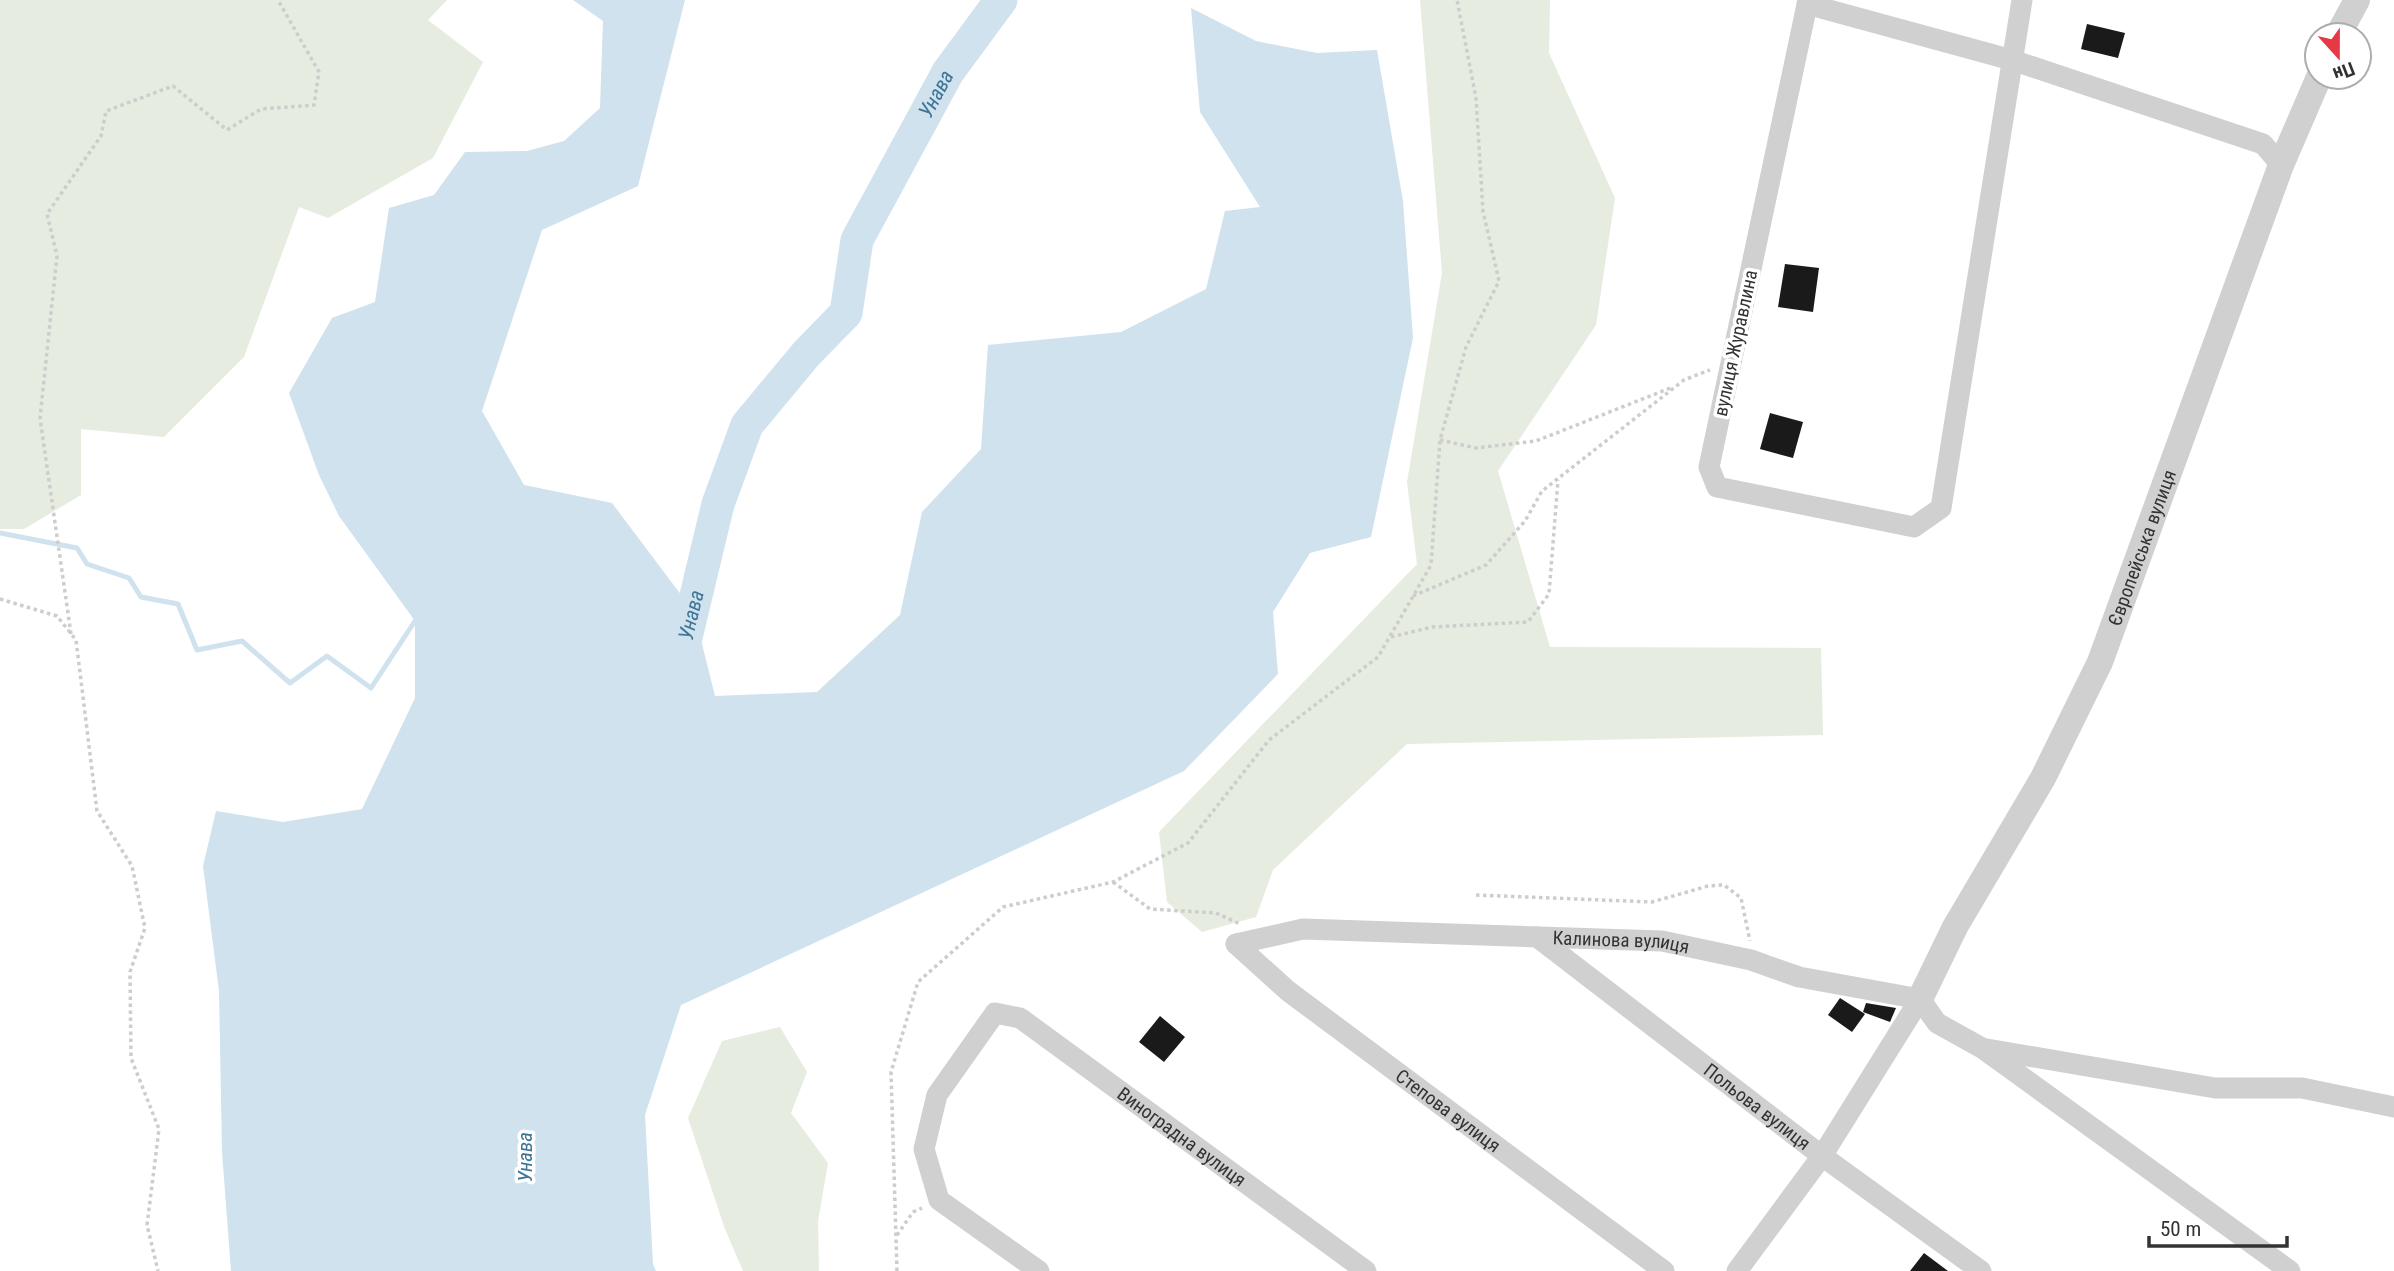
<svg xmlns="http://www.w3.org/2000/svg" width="2394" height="1271" viewBox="0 0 2394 1271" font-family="'Roboto Condensed',sans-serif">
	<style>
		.green { fill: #e6ecdf }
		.water { fill: #cfe2ee }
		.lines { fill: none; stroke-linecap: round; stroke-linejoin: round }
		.stream { stroke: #cfe2ee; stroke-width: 5 }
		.river { stroke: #cfe2ee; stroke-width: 33 }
		.building { fill: #1a1a1a }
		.path { stroke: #cdcdcd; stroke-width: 3.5; stroke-dasharray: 3.5 3.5; stroke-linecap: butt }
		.minor { stroke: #d0d0d0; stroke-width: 21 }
		.tertiary { stroke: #d0d0d0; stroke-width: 26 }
		.labels { text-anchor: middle; stroke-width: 7; stroke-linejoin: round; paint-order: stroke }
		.street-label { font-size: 19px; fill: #333; stroke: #fff }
		.water-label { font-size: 21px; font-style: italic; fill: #3f7597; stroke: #fff }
	</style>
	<rect width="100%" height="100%" fill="#fff"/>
	<g class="green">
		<path d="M0 0H447L428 20 483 62 433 158 328 218 299 207 244 357 164 437 81 429V495L24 529H0Z"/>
		<path d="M1420 0H1550L1549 53 1615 198 1596 325 1498 471 1550 647 1821 648 1823 735 1407 744 1273 870 1256 917 1202 932 1167 902 1159 832 1417 564 1407 482 1442 273Z"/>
		<path d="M780 1027 807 1072 791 1113 828 1163 818 1221 819 1271H743L725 1229 688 1118 722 1041Z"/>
	</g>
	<path class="water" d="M573 0H685L638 186 542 230 482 411 524 485 612 503 694 612 715 696 817 692 900 615 922 512 981 449 988 345 1121 332 1206 289 1225 211 1260 207 1200 112 1191 8 1256 41 1317 53 1377 50 1403 201 1413 338 1371 537 1310 553 1273 612 1278 674 1184 771 681 1005 645 1115 653 1264 656 1271H231L222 1152 219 991 203 866 216 811 283 822 362 809 415 698V621L339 516 319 475 289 393 332 318 375 302 389 208 434 195 465 152 527 151 564 141 600 108 603 21Z"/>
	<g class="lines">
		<path class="stream" d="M0 533 77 548 87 564 129 578 141 597 178 604 197 650 242 641 290 683 327 656 371 688 415 621"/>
		<path class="river" id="s1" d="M682 654 718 504 747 425 806 354 846 313 857 240 948 72 1001 0"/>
	</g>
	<g class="building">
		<path d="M2087 24 2125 33 2118 58 2081 49Z"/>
		<path d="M1785 264 1819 268 1813 312 1778 307Z"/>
		<path d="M1770 413 1803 422 1793 458 1760 449Z"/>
		<path d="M1840 998 1865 1014 1852 1032 1828 1015Z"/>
		<path d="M1866 1003 1896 1008 1890 1022 1863 1012Z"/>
		<path d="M1160 1016 1185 1037 1164 1062 1139 1042Z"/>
		<path d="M1924 1253 1948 1271H1910Z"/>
	</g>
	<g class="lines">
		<g class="path">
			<path d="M1440 440 1476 448 1536 441 1673 387"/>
			<path d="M1413 596 1486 565 1525 521 1542 491 1684 380 1710 370"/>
			<path d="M0 599 57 616 76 640 97 811 132 866 145 928 130 972 131 1058 159 1129 147 1225 158 1271"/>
			<path d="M71 634 40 418 57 256 47 214 101 136 106 111 173 86 227 130 261 109 314 105 319 72 278 0"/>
			<path d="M1391 637 1432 627 1528 622 1549 594 1558 480"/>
			<path d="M1113 882 1150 909 1216 913 1240 924"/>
			<path d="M1476 895 1652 902 1708 886 1724 885 1741 898 1750 941"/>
			<path d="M897 1235 913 1212 922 1208"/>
			<path d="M897 1271 891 1072 918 982 1003 907 1113 882 1188 843 1269 740 1378 657 1431 565 1440 440 1466 347 1499 281 1483 211 1476 98 1457 0"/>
		</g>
		<g class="minor">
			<path d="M1808 0 1709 467 1717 487 1914 527 1941 508 2022 0"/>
			<path d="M1807 4 2012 60 2263 144 2281 165"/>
			<path id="s2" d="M1537 937 1822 1156 1981 1271"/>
			<path id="s3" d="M1236 944 1303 929 1662 941 1751 960 1799 977 1920 999 1937 1023 1982 1048 2290 1271"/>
			<path id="s4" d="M1236 944 1288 991 1664 1271"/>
			<path d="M1987 1049 2215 1088H2302L2394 1107"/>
			<path id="s5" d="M1039 1271 939 1200 924 1149 937 1095 995 1013 1020 1018 1366 1271"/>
			<path d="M1737 1271 1822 1156 1920 999"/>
		</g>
		<g class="tertiary">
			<path d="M2338 35 2357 0"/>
			<path id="s6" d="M1920 999 1955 927 2043 778 2100 662 2281 165 2319 77"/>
		</g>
	</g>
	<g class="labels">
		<g class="street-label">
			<text transform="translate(1735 343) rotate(-78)" y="7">вулиця Журавлина</text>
			<text dy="7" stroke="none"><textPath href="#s6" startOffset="504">Європейська вулиця</textPath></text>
			<text dy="7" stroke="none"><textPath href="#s3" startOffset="387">Калинова вулиця</textPath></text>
			<text dy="7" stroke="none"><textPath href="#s2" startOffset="278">Польова вулиця</textPath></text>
			<text dy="7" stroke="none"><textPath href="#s4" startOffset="270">Степова вулиця</textPath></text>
			<text dy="7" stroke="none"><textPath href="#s5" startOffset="558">Виноградна вулиця</textPath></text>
		</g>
		<g class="water-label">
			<text dy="7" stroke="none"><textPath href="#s1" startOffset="628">Унава</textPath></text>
			<text dy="7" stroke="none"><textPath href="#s1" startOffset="40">Унава</textPath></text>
			<text transform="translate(525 1157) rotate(-90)" y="7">Унава</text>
		</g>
	</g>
	<g transform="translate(2338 56) rotate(159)"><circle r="33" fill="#ffffff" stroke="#adadad" stroke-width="2"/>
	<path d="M0-5L12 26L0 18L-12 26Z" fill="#e63946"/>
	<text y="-10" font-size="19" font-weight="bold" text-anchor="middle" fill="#333333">Пн</text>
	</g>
	<path d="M2149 1236v10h138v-10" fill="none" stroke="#333333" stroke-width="3.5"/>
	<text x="2160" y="1236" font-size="21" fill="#333333" stroke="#ffffff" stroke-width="5" paint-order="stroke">50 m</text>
</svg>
